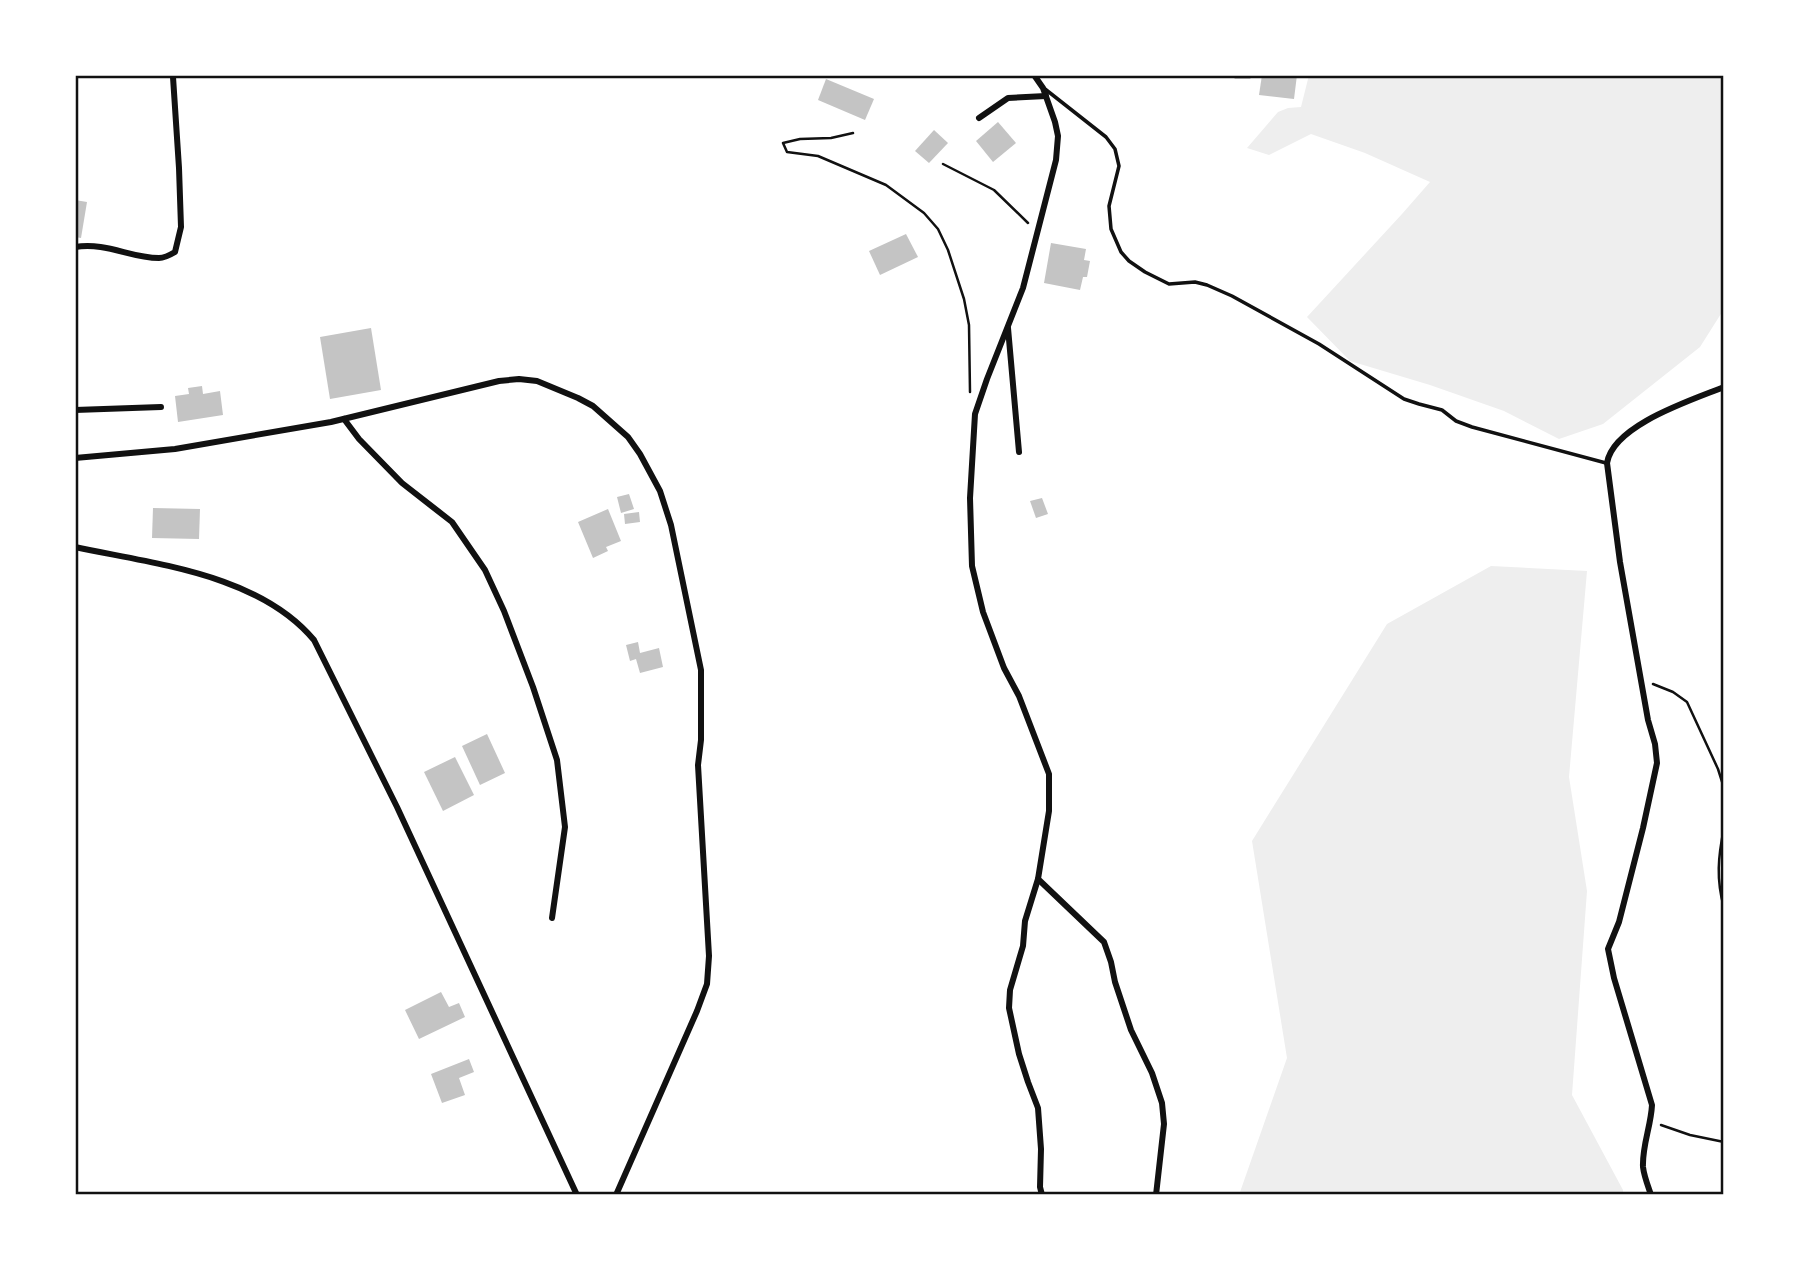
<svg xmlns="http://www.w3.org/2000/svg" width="1799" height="1270" viewBox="0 0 1799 1270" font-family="'Source Serif 4',serif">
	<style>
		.green { fill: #eee }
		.building { fill: #c4c4c4 }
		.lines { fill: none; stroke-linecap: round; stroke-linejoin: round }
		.path { stroke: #111; stroke-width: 2.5 }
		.service { stroke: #111; stroke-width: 3.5 }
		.minor { stroke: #111; stroke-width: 6 }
		.neatline { fill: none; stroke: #111; stroke-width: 2.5 }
	</style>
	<rect width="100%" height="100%" fill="#fff"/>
	<g class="green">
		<path d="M1309 75H1724V309L1700 347 1603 424 1559 439 1504 411 1430 385 1350 361 1307 317 1402 214 1430 182 1365 153 1311 134 1269 155 1247 148 1278 112 1288 108 1301 107Z"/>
		<path d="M1491 566 1587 571 1569 777 1587 891 1572 1095 1623 1190V1195H1239L1287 1058 1252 841 1387 624Z"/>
	</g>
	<g class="building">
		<path d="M1262 75H1297L1294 99 1259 95Z"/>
		<path d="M826 79 874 99 865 120 818 100Z"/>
		<path d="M998 122 1016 143 993 162 976 141Z"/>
		<path d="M934 130 948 143 929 163 915 151Z"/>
		<path d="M75 200 87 202 81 238 75 237Z"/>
		<path d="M906 234 918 257 880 275 869 251Z"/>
		<path d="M1051 243 1086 249 1084 260 1090 261 1087 277H1083L1080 290 1044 283Z"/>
		<path d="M371 328 381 390 330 399 320 337Z"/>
		<path d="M202 386 203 394 220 391 223 415 178 422 175 396 189 394 188 388Z"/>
		<path d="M629 494 634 509 621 513 617 497Z"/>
		<path d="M1042 498 1048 514 1036 518 1030 501Z"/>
		<path d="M153 508 200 509 199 539 152 538Z"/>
		<path d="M608 509 621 541 606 547 608 551 593 558 578 522Z"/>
		<path d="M639 512 640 522 625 524 624 514Z"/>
		<path d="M638 642 640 653 659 648 663 667 640 673 636 659 630 661 626 645Z"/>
		<path d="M487 734 505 773 480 785 462 746Z"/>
		<path d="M455 757 474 795 443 811 424 772Z"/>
		<path d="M441 992 449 1007 459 1003 465 1017 419 1039 405 1010Z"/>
		<path d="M469 1059 474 1072 459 1078 465 1095 442 1103 431 1074Z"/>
	</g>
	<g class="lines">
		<g class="path">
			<path d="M1235 75V77H1250"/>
			<path d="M853 133 831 138 800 139 783 143 787 152 818 156 886 185 924 213 938 229 948 250 964 299 969 325 970 392"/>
			<path d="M943 164 994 190 1028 223"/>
			<path d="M1653 684 1673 692 1687 702 1718 769 1724 788"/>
			<path d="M1724 828C1718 857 1716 879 1724 908"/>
			<path d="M1661 1125 1690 1135 1724 1142"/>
		</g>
		<path class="service" d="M1045 89 1106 137 1115 149 1119 166 1109 206 1111 229 1121 252 1129 261 1145 272 1169 284 1195 282 1207 285 1232 296 1319 344 1404 399 1419 404 1442 410 1456 421 1472 427 1606 463"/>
		<g class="minor">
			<path d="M1034 75 1043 88 1055 122 1058 136 1056 160 1023 288 987 379 975 414 970 498 972 566 983 612 1004 668 1019 696 1049 774V811L1038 879 1104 942 1111 962 1115 982 1131 1030 1152 1073 1162 1103 1164 1124 1156 1195"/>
			<path d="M979 118 1008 98 1046 96"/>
			<path d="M75 247C107 242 130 258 159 258 164 258 170 255 175 252L181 227 179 168 173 77"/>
			<path d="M1008 328 1019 452"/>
			<path d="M75 410 161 407"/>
			<path d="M344 419 359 439 402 483 452 522 485 570 504 611 533 687 557 760 565 827 552 918"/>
			<path d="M75 458 175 449 331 422 499 381 519 379 537 381 578 398 593 406 628 437 640 454 660 491 671 525 701 670V740L698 765 709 956 707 984 697 1011 616 1195"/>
			<path d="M75 547C154 564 259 574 314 640L397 807 577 1195"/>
			<path d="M1038 879 1025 921 1023 946 1010 990 1009 1008 1019 1054 1028 1082 1038 1108 1041 1149 1040 1187 1042 1195"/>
			<path d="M1651 1195C1648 1186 1644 1176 1643 1167 1642 1146 1651 1126 1652 1105L1614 978 1608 949 1619 922 1643 828 1657 763 1655 744 1648 720 1620 562 1607 463C1613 425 1692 400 1724 387"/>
		</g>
	</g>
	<rect width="1799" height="1270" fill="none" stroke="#ffffff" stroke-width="154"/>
	<rect x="77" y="77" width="1645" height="1116" class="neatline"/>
</svg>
